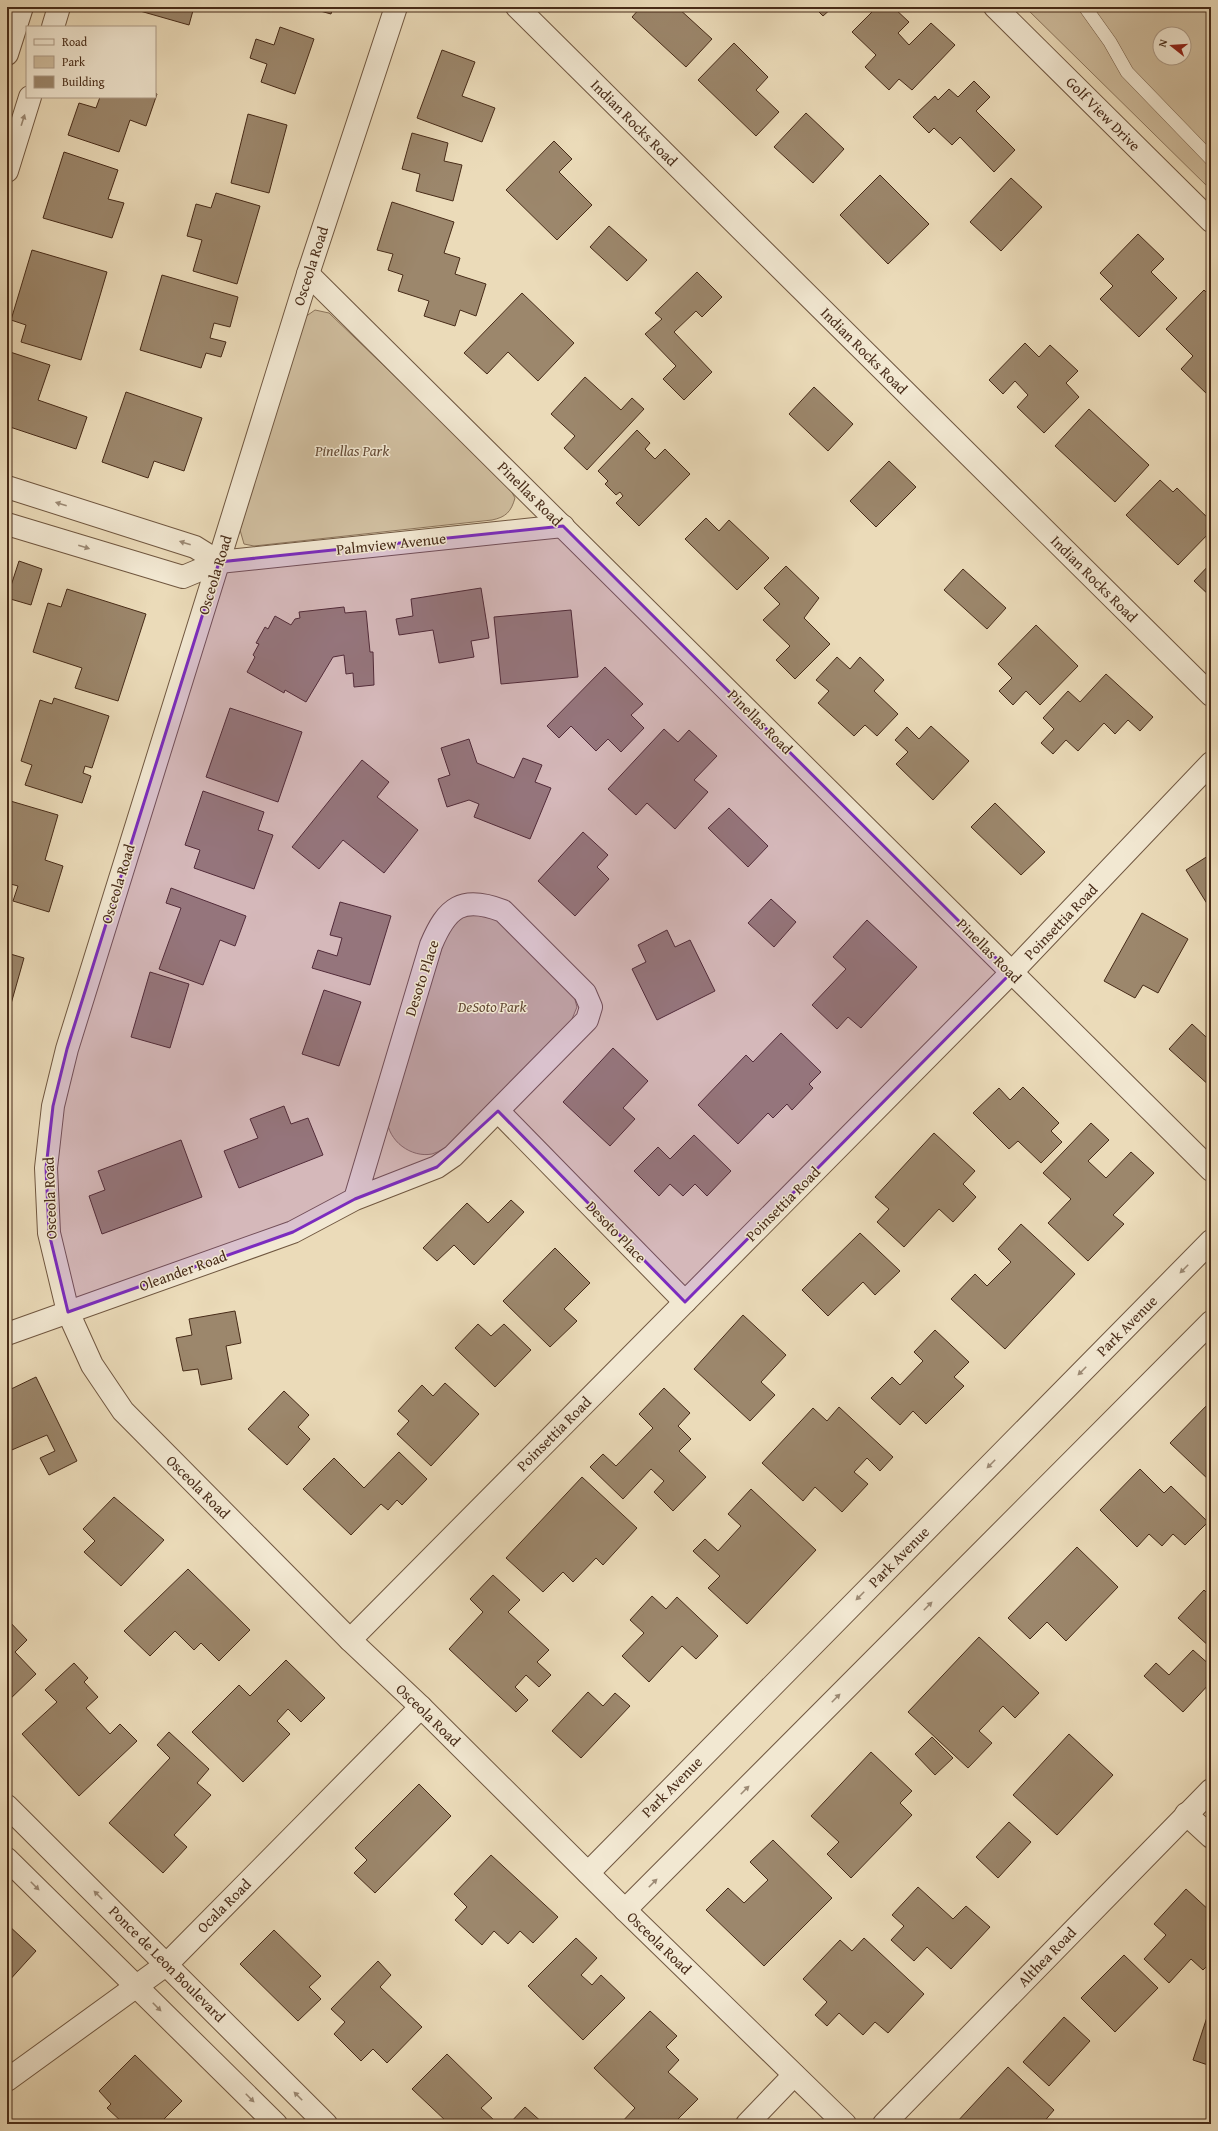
<svg xmlns="http://www.w3.org/2000/svg" width="1218" height="2131" viewBox="0 0 1218 2131" font-family="'Gentium Book Plus',serif">
	<style>
		.green { fill: #cfbd9e; stroke: #8b745b; fill-rule: evenodd }
		.building { fill: #9c876c; stroke: #472b18 }
		.lines { fill: none; stroke-linecap: round; stroke-linejoin: round }
		.service-casing { stroke: #705740; stroke-width: 14 }
		.minor-casing { stroke: #705740; stroke-width: 24 }
		.tertiary-casing { stroke: #705740; stroke-width: 24 }
		.service { stroke: #f2e8d2; stroke-width: 13 }
		.minor { stroke: #f2e8d2; stroke-width: 22 }
		.tertiary { stroke: #f2e8d2; stroke-width: 22 }
		.oneway { fill: #9c8a75 }
		.marked { fill: #7b2cbf; fill-opacity: 0.2; stroke: #7b2cbf; stroke-width: 3; stroke-linejoin: round }
		.labels { text-anchor: middle; stroke-width: 3; stroke-linejoin: round; paint-order: stroke }
		.street-label { font-size: 15px; fill: #472b18; stroke: #f2e8d2 }
		.park-label { font-size: 15px; font-style: italic; fill: #624833; stroke: #f2e8d2 }
	</style>
	<rect width="100%" height="100%" fill="#ebdbb9"/>
	<filter id="stains"><feTurbulence type="fractalNoise" baseFrequency=".005" numOctaves="4"/><feColorMatrix values="0 0 0 0 .2 0 0 0 0 .09 0 0 0 0 .02 0 0 0 .5 -.17"/></filter>
	<radialGradient id="worn" r=".72"><stop offset=".6" stop-color="#630" stop-opacity="0"/><stop offset="1" stop-color="#630" stop-opacity=".3"/></radialGradient>
	<g class="green">
		<path d="M1025 7H1211V190ZM1160 34H1184V58H1160Z"/>
		<path d="M315 310 329 313 508 485 515 498C511 512 506 517 492 520L254 546 244 544 240 530 305 317Z"/>
		<path d="M489 912 574 996 577 1007 572 1019 452 1144C446 1147 439 1152 432 1154 411 1158 388 1141 387 1119 387 1112 391 1104 393 1098L448 929 464 913Z"/>
	</g>
	<g class="building">
		<path d="M126 7H194L189 25Z"/>
		<path d="M306 7H333L331 14Z"/>
		<path d="M641 7H677L712 39 686 67 632 17Z"/>
		<path d="M814 7H833L823 16Z"/>
		<path d="M877 7H893L909 22 898 33 909 45 931 23 955 45 912 90 899 79 889 90 865 67 876 55 852 32Z"/>
		<path d="M280 27 314 39 295 94 261 82 267 64 250 58 256 39 274 45Z"/>
		<path d="M734 43 768 77 756 90 779 112 756 136 698 80Z"/>
		<path d="M442 50 475 62 462 96 495 108 482 142 417 118Z"/>
		<path d="M974 81 990 97 976 111 1015 150 994 172 960 137 952 145 934 128 929 133 913 117 935 96 938 100 949 89 958 97Z"/>
		<path d="M155 93 157 94 146 126 130 120 119 152 68 135 79 103 96 108 100 97H155Z"/>
		<path d="M806 113 844 149 813 183 774 147Z"/>
		<path d="M248 114 287 125 269 193 231 183Z"/>
		<path d="M412 133 448 143 444 161 462 165 453 201 416 191 420 174 402 169Z"/>
		<path d="M554 141 572 159 559 172 592 205 557 240 506 190Z"/>
		<path d="M64 152 118 170 108 199 124 203 112 238 43 218Z"/>
		<path d="M880 175 929 224 888 264 840 215Z"/>
		<path d="M1011 178 1042 207 1001 251 970 222Z"/>
		<path d="M216 193 260 206 237 284 193 271 202 240 187 236 196 204 211 208Z"/>
		<path d="M392 202 454 222 444 253 460 258 455 274 486 284 476 316 460 310 455 326 424 316 429 301 398 291 403 275 388 270 393 254 377 250Z"/>
		<path d="M609 226 647 260 627 281 590 247Z"/>
		<path d="M1138 234 1164 259 1151 272 1177 298 1139 337 1100 299 1113 286 1100 273Z"/>
		<path d="M32 250 107 272 81 360 21 342 26 325 11 320Z"/>
		<path d="M697 272 722 297 702 317 696 311 674 332 712 372 684 400 663 379 676 366 645 334 662 319 655 313Z"/>
		<path d="M162 275 238 297 230 327 214 323 210 338 226 342 221 357 206 353 201 368 140 350Z"/>
		<path d="M1204 290 1211 297V393L1208 395 1181 369 1193 356 1166 329Z"/>
		<path d="M522 293 574 343 538 381 508 352 487 374 464 353Z"/>
		<path d="M1025 343 1039 357 1050 345 1078 371 1066 383 1079 397 1044 433 1017 407 1028 395 1015 381 1003 394 989 380Z"/>
		<path d="M7 351 50 365 38 400 87 417 76 449 7 426Z"/>
		<path d="M585 377 621 410 632 398 644 409 587 470 564 448 575 436 551 414Z"/>
		<path d="M814 387 853 424 828 451 789 414Z"/>
		<path d="M126 392 202 418 184 471 154 461 148 478 102 462Z"/>
		<path d="M1089 409 1149 465 1115 502 1055 446Z"/>
		<path d="M637 430 650 443 645 449 655 459 665 449 690 474 639 526 616 503 623 496 620 492 616 495 605 484 608 481 598 471Z"/>
		<path d="M889 461 916 487 876 527 850 501Z"/>
		<path d="M1160 480 1173 492 1177 488 1211 521V531L1178 565 1126 515Z"/>
		<path d="M706 518 719 531 729 520 769 558 737 590 685 539Z"/>
		<path d="M19 561 42 569 31 605 7 598Z"/>
		<path d="M1211 563V597L1194 581Z"/>
		<path d="M786 566 819 598 804 618 830 644 795 679 776 660 790 646 763 620 780 604 764 588Z"/>
		<path d="M963 569 1006 608 987 629 944 590Z"/>
		<path d="M481 588 489 638 471 641 474 657 439 663 433 630 399 635 396 619 413 616 411 599Z"/>
		<path d="M67 589 146 614 118 701 75 688 82 668 33 652 48 603 61 607Z"/>
		<path d="M344 607 345 613 366 611 370 652H373L374 685 354 687 353 673 346 674 344 655 333 657 306 702 285 690 284 693 247 672 255 657 253 655 259 644 256 643 265 627 268 629 275 616 291 625 295 619 300 618 299 612Z"/>
		<path d="M571 610 578 677 501 684 494 617Z"/>
		<path d="M1036 625 1078 666 1040 705 1026 691 1013 705 999 691 1012 678 998 664Z"/>
		<path d="M837 657 850 669 860 657 884 680 874 691 898 714 877 736 865 725 854 736 818 703 829 691 816 680Z"/>
		<path d="M605 667 643 704 631 715 644 728 621 752 608 739 596 751 571 726 559 738 547 726Z"/>
		<path d="M1106 674 1153 717 1140 731 1128 720 1115 734 1104 723 1078 751 1066 740 1053 754 1041 743 1054 729 1043 718 1068 691 1080 702Z"/>
		<path d="M54 698 109 716 92 768 85 766 83 773 91 776 82 803 25 785 32 765 21 761 40 700 52 704Z"/>
		<path d="M230 708 302 732 278 802 206 777Z"/>
		<path d="M931 726 969 761 933 800 896 764 908 752 895 740 907 727 919 739Z"/>
		<path d="M664 729 678 742 689 730 717 756 694 780 708 792 675 829 647 803 636 815 608 789Z"/>
		<path d="M469 739 477 763 514 778 523 758 542 765 535 782 551 788 530 839 474 817 479 804 469 800 447 807 438 779 450 775 441 748Z"/>
		<path d="M362 760 389 782 377 797 418 830 384 873 343 840 319 869 292 847Z"/>
		<path d="M203 791 264 812 258 830 273 835 254 889 194 868 200 850 185 845Z"/>
		<path d="M7 800 58 815 45 860 63 866 49 912 13 901 18 886 7 883Z"/>
		<path d="M995 803 1045 852 1021 875 971 827Z"/>
		<path d="M729 808 768 846 748 867 708 828Z"/>
		<path d="M583 832 608 855 597 867 609 879 575 916 538 881Z"/>
		<path d="M1211 854V910L1186 870Z"/>
		<path d="M171 888 246 916 235 946 220 940 203 985 159 969 181 908 166 903Z"/>
		<path d="M771 899 796 922 774 947 748 923Z"/>
		<path d="M340 902 391 916 370 985 312 968 318 950 337 956 342 938 330 935Z"/>
		<path d="M1142 913 1188 939 1158 993 1143 985 1135 998 1104 981Z"/>
		<path d="M867 920 917 967 861 1028 848 1017 837 1029 812 1005 846 969 833 957Z"/>
		<path d="M667 930 675 947 690 940 715 991 657 1020 632 969 646 962 638 945Z"/>
		<path d="M7 953 24 958 9 1011 7 1010Z"/>
		<path d="M150 972 189 984 170 1048 131 1037Z"/>
		<path d="M324 990 361 1002 339 1066 302 1054Z"/>
		<path d="M1192 1024 1206 1037 1211 1032V1087L1169 1049Z"/>
		<path d="M781 1033 821 1072 809 1084 813 1088 792 1110 787 1104 773 1118 768 1113 738 1144 698 1105 746 1055 753 1062Z"/>
		<path d="M613 1048 648 1081 623 1108 635 1119 610 1146 563 1102Z"/>
		<path d="M1023 1087 1059 1123 1051 1131 1062 1142 1041 1163 1018 1141 1009 1149 973 1113 999 1088 1010 1100Z"/>
		<path d="M284 1106 291 1124 308 1118 323 1155 239 1188 224 1151 258 1138 250 1119Z"/>
		<path d="M1091 1123 1109 1140 1088 1161 1106 1178 1131 1152 1154 1173 1113 1215 1124 1224 1088 1261 1048 1223 1071 1199 1043 1173Z"/>
		<path d="M934 1133 975 1171 963 1184 976 1197 953 1222 939 1209 904 1247 877 1222 889 1209 875 1197Z"/>
		<path d="M694 1135 731 1171 707 1196 695 1184 683 1196 670 1184 659 1196 634 1171 658 1147 670 1159Z"/>
		<path d="M181 1140 202 1197 102 1234 89 1196 105 1190 98 1171Z"/>
		<path d="M511 1200 524 1212 474 1265 454 1245 437 1261 423 1248 467 1203 488 1223Z"/>
		<path d="M1021 1224 1075 1274 1005 1349 951 1299 975 1274 987 1286 1011 1262 998 1249Z"/>
		<path d="M860 1233 900 1271 875 1295 863 1282 828 1316 802 1290Z"/>
		<path d="M555 1248 590 1283 564 1309 577 1321 550 1347 503 1301Z"/>
		<path d="M235 1311 241 1343 226 1346 232 1379 201 1385 198 1369 183 1371 176 1338 192 1335 189 1319Z"/>
		<path d="M743 1315 786 1355 761 1382 775 1395 750 1421 694 1369Z"/>
		<path d="M478 1324 491 1336 504 1324 531 1350 495 1387 455 1348Z"/>
		<path d="M935 1330 969 1362 954 1377 964 1386 926 1424 913 1411 900 1425 871 1398 892 1377 900 1385 923 1361 914 1352Z"/>
		<path d="M36 1377 77 1461 49 1475 40 1458 55 1451 47 1435 7 1452V1391Z"/>
		<path d="M445 1383 479 1414 431 1466 397 1434 409 1421 398 1411 422 1385 433 1396Z"/>
		<path d="M664 1388 690 1413 678 1426 691 1439 679 1451 706 1477 673 1511 654 1492 664 1481 651 1469 623 1499 590 1467 603 1454 616 1466 653 1428 639 1414Z"/>
		<path d="M284 1391 309 1415 298 1427 310 1439 287 1465 248 1429Z"/>
		<path d="M1211 1401V1482L1170 1443Z"/>
		<path d="M839 1407 893 1457 880 1471 867 1458 854 1472 868 1484 842 1512 815 1487 803 1501 762 1463 813 1408 827 1421Z"/>
		<path d="M399 1452 427 1479 402 1505 397 1500 388 1510 381 1504 351 1535 303 1489 334 1458 364 1488Z"/>
		<path d="M1140 1469 1164 1493 1171 1486 1208 1522 1185 1545 1173 1534 1162 1546 1149 1534 1137 1547 1100 1510Z"/>
		<path d="M582 1477 637 1528 603 1565 596 1558 573 1582 563 1572 543 1592 506 1558Z"/>
		<path d="M751 1489 816 1550 747 1624 708 1588 720 1576 693 1551 705 1539 718 1551 741 1526 728 1514Z"/>
		<path d="M114 1497 164 1540 121 1586 84 1552 95 1541 83 1529Z"/>
		<path d="M1077 1547 1118 1587 1066 1641 1047 1622 1030 1639 1008 1618Z"/>
		<path d="M188 1569 250 1630 219 1661 201 1643 194 1650 175 1631 150 1656 124 1631Z"/>
		<path d="M493 1575 520 1600 508 1612 549 1650 537 1662 551 1675 539 1687 526 1675 515 1687 528 1700 516 1712 449 1649 483 1612 470 1599Z"/>
		<path d="M1204 1590 1211 1597V1648L1178 1618Z"/>
		<path d="M652 1596 666 1609 677 1597 718 1636 696 1659 682 1646 649 1682 622 1656 644 1633 630 1620Z"/>
		<path d="M7 1619 27 1640 15 1652 36 1674 7 1702Z"/>
		<path d="M979 1637 1039 1693 1015 1718 1003 1706 979 1731 992 1743 968 1768 908 1712Z"/>
		<path d="M1193 1650 1211 1666V1682L1183 1712 1144 1676 1156 1663 1169 1675Z"/>
		<path d="M286 1660 325 1698 301 1722 288 1709 277 1721 290 1734 243 1782 192 1732 239 1685 250 1696Z"/>
		<path d="M74 1663 88 1678 84 1682 98 1697 86 1708 110 1734 120 1724 137 1741 79 1796 22 1734 57 1702 45 1690Z"/>
		<path d="M588 1692 603 1706 615 1693 630 1706 581 1758 552 1731Z"/>
		<path d="M169 1732 209 1769 197 1783 211 1795 174 1835 187 1847 163 1873 109 1823 170 1758 157 1745Z"/>
		<path d="M1069 1734 1113 1775 1057 1835 1013 1795Z"/>
		<path d="M932 1737 953 1758 935 1775 915 1754Z"/>
		<path d="M871 1752 912 1791 900 1803 912 1815 851 1878 827 1854 839 1842 811 1816Z"/>
		<path d="M419 1784 451 1816 375 1893 354 1873 367 1860 355 1848Z"/>
		<path d="M1009 1822 1031 1842 998 1878 976 1857Z"/>
		<path d="M773 1840 832 1898 764 1966 706 1910 728 1888 744 1903 768 1880 750 1862Z"/>
		<path d="M491 1855 558 1917 533 1943 520 1931 508 1944 494 1931 482 1945 455 1920 467 1907 454 1894Z"/>
		<path d="M918 1887 953 1919 966 1906 990 1927 951 1969 927 1947 914 1961 891 1940 904 1926 892 1915Z"/>
		<path d="M1186 1889 1211 1912V1962L1203 1970 1191 1959 1169 1983 1144 1959 1166 1935 1154 1924Z"/>
		<path d="M7 1924 36 1951 7 1983Z"/>
		<path d="M274 1930 321 1976 309 1987 321 1999 298 2021 240 1964Z"/>
		<path d="M576 1938 597 1958 581 1975 592 1985 601 1975 625 1998 583 2040 528 1986Z"/>
		<path d="M864 1938 924 1994 888 2033 875 2022 863 2035 839 2013 827 2026 815 2015 827 2002 803 1979 840 1940 852 1951Z"/>
		<path d="M1124 1955 1158 1988 1115 2032 1081 1998Z"/>
		<path d="M378 1961 391 1975 380 1987 422 2027 387 2063 373 2049 361 2061 334 2034 345 2022 331 2009Z"/>
		<path d="M650 2011 677 2036 666 2047 679 2060 668 2072 698 2099 673 2124H620L635 2108 594 2068Z"/>
		<path d="M1209 2011H1211V2066L1193 2060Z"/>
		<path d="M1064 2017 1090 2041 1049 2086 1023 2062Z"/>
		<path d="M447 2054 492 2098 481 2108 494 2120 490 2124H446L447 2122 412 2089Z"/>
		<path d="M135 2055 182 2101 159 2124H124L107 2108 111 2104 99 2091Z"/>
		<path d="M1008 2067 1054 2110 1042 2124H955Z"/>
		<path d="M525 2107 544 2124H509Z"/>
	</g>
	<g class="lines">
		<g class="service-casing">
			<path id="service" d="M1085 7 1110 42 1127 72 1211 159"/>
		</g>
		<g class="minor-casing">
			<g id="minor">
				<path d="M396 7 308 274 67 1049 53 1106 46 1168 49 1233 68 1312 92 1365 123 1411 350 1640 421 1707 625 1910 845 2124"/>
				<path d="M995 7 1211 221"/>
				<path d="M53 27 59 7"/>
				<path d="M7 54 22 7"/>
				<path d="M7 171 30 97"/>
				<path d="M308 274 1211 1170"/>
				<path d="M7 487 195 547 219 562"/>
				<path d="M7 524 183 577 219 562 563 526"/>
				<path d="M498 1111 685 1302"/>
				<path d="M7 1334 293 1232 355 1199 437 1167 453 1156 587 1020 591 1007 585 993 503 911C462 895 447 907 431 945L355 1199"/>
				<path d="M350 1640 1011 973 1211 763"/>
				<path d="M7 1806 326 2124"/>
				<path d="M1186 1814 1211 1837"/>
				<path d="M7 1859 276 2124"/>
				<path d="M588 1873 1211 1241"/>
				<path d="M625 1910 1211 1322"/>
				<path d="M7 2080 167 1964 421 1707"/>
				<path d="M747 2124 794 2075"/>
				<path d="M884 2124 1211 1790"/>
			</g>
		</g>
		<g class="tertiary-casing">
			<path id="tertiary" d="M517 7 1211 695"/>
		</g>
		<use href="#service" class="service"/>
		<use href="#minor" class="minor"/>
		<use href="#tertiary" class="tertiary"/>
	</g>
	<defs><path id="oneway-solid" d="M-6-.8H1V-3.2L6.5 0L1 3.2V.8H-6Z"/></defs>
	<g class="oneway">
		<use href="#oneway-solid" transform="translate(23 120) rotate(-72)"/>
		<use href="#oneway-solid" transform="translate(61 504) rotate(-162)"/>
		<use href="#oneway-solid" transform="translate(185 543) rotate(-162)"/>
		<use href="#oneway-solid" transform="translate(84 547) rotate(17)"/>
		<use href="#oneway-solid" transform="translate(1184 1269) rotate(135)"/>
		<use href="#oneway-solid" transform="translate(1082 1371) rotate(135)"/>
		<use href="#oneway-solid" transform="translate(991 1464) rotate(135)"/>
		<use href="#oneway-solid" transform="translate(860 1596) rotate(135)"/>
		<use href="#oneway-solid" transform="translate(928 1606) rotate(-45)"/>
		<use href="#oneway-solid" transform="translate(836 1698) rotate(-45)"/>
		<use href="#oneway-solid" transform="translate(745 1790) rotate(-45)"/>
		<use href="#oneway-solid" transform="translate(653 1883) rotate(-45)"/>
		<use href="#oneway-solid" transform="translate(35 1886) rotate(45)"/>
		<use href="#oneway-solid" transform="translate(98 1895) rotate(-135)"/>
		<use href="#oneway-solid" transform="translate(157 2007) rotate(45)"/>
		<use href="#oneway-solid" transform="translate(298 2096) rotate(-135)"/>
		<use href="#oneway-solid" transform="translate(250 2098) rotate(45)"/>
	</g>
	<path class="marked" d="M563 526 1011 973 685 1302 498 1111 437 1167 355 1199 293 1232 68 1312 49 1233 46 1168 53 1106 67 1049 219 562Z"/>
	<g class="labels">
		<g class="street-label">
			<text transform="translate(1103 114) rotate(45)" y="5">Golf View Drive</text>
			<text transform="translate(634 123) rotate(45)" y="5">Indian Rocks Road</text>
			<text transform="translate(311 266) rotate(-72)" y="5">Osceola Road</text>
			<text transform="translate(864 351) rotate(45)" y="5">Indian Rocks Road</text>
			<text transform="translate(530 494) rotate(45)" y="5">Pinellas Road</text>
			<text transform="translate(391 544) rotate(-6)" y="5">Palmview Avenue</text>
			<text transform="translate(215 575) rotate(-73)" y="5">Osceola Road</text>
			<text transform="translate(1094 579) rotate(45)" y="5">Indian Rocks Road</text>
			<text transform="translate(760 722) rotate(45)" y="5">Pinellas Road</text>
			<text transform="translate(118 884) rotate(-73)" y="5">Osceola Road</text>
			<text transform="translate(1061 922) rotate(-46)" y="5">Poinsettia Road</text>
			<text transform="translate(989 951) rotate(45)" y="5">Pinellas Road</text>
			<text transform="translate(422 978) rotate(-72)" y="5">Desoto Place</text>
			<text transform="translate(50 1198) rotate(-92)" y="5">Osceola Road</text>
			<text transform="translate(783 1204) rotate(-45)" y="5">Poinsettia Road</text>
			<text transform="translate(616 1232) rotate(46)" y="5">Desoto Place</text>
			<text transform="translate(183 1271) rotate(-20)" y="5">Oleander Road</text>
			<text transform="translate(1127 1326) rotate(-45)" y="5">Park Avenue</text>
			<text transform="translate(554 1434) rotate(-45)" y="5">Poinsettia Road</text>
			<text transform="translate(198 1487) rotate(45)" y="5">Osceola Road</text>
			<text transform="translate(899 1557) rotate(-45)" y="5">Park Avenue</text>
			<text transform="translate(428 1715) rotate(44)" y="5">Osceola Road</text>
			<text transform="translate(672 1787) rotate(-45)" y="5">Park Avenue</text>
			<text transform="translate(224 1906) rotate(-45)" y="5">Ocala Road</text>
			<text transform="translate(659 1943) rotate(44)" y="5">Osceola Road</text>
			<text transform="translate(1047 1957) rotate(-46)" y="5">Althea Road</text>
			<text transform="translate(167 1964) rotate(45)" y="5">Ponce de Leon Boulevard</text>
		</g>
		<g class="park-label">
			<text x="352" y="456">Pinellas Park</text>
			<text x="492" y="1012">DeSoto Park</text>
		</g>
	</g>
	<rect width="1218" height="2131" fill="none" stroke="#ebdbb9" stroke-width="24"/>
	<rect x="8" y="8" width="1202" height="2115" fill="none" stroke="#472b18" stroke-width="2"/>
	<rect x="12" y="12" width="1194" height="2107" fill="none" stroke="#472b18"/>
	<rect x="26" y="26" width="130" height="72" fill="#f2e8d2" stroke="#ae9c88"/>
	<rect x="34" y="39" width="20" height="6" fill="#f2e8d2" stroke="#ae9c88"/>
	<text x="62" y="46" font-size="12" fill="#472b18">Road</text>
	<rect x="34" y="56" width="20" height="12" fill="#cfbd9e" stroke="#ae9c88"/>
	<text x="62" y="66" font-size="12" fill="#472b18">Park</text>
	<rect x="34" y="76" width="20" height="12" fill="#9c876c" stroke="#ae9c88"/>
	<text x="62" y="86" font-size="12" fill="#472b18">Building</text>
	<g transform="translate(1172 46) rotate(287)"><circle r="19" fill="#f2e8d2" stroke="#ae9c88"/>
	<path d="M0-3L7 15L0 10L-7 15Z" fill="#8f2418"/>
	<text y="-6" font-size="11" font-weight="bold" text-anchor="middle" fill="#472b18">N</text>
	</g>
	<rect width="100%" height="100%" filter="url(#stains)"/>
	<rect width="100%" height="100%" fill="url(#worn)"/>
</svg>
